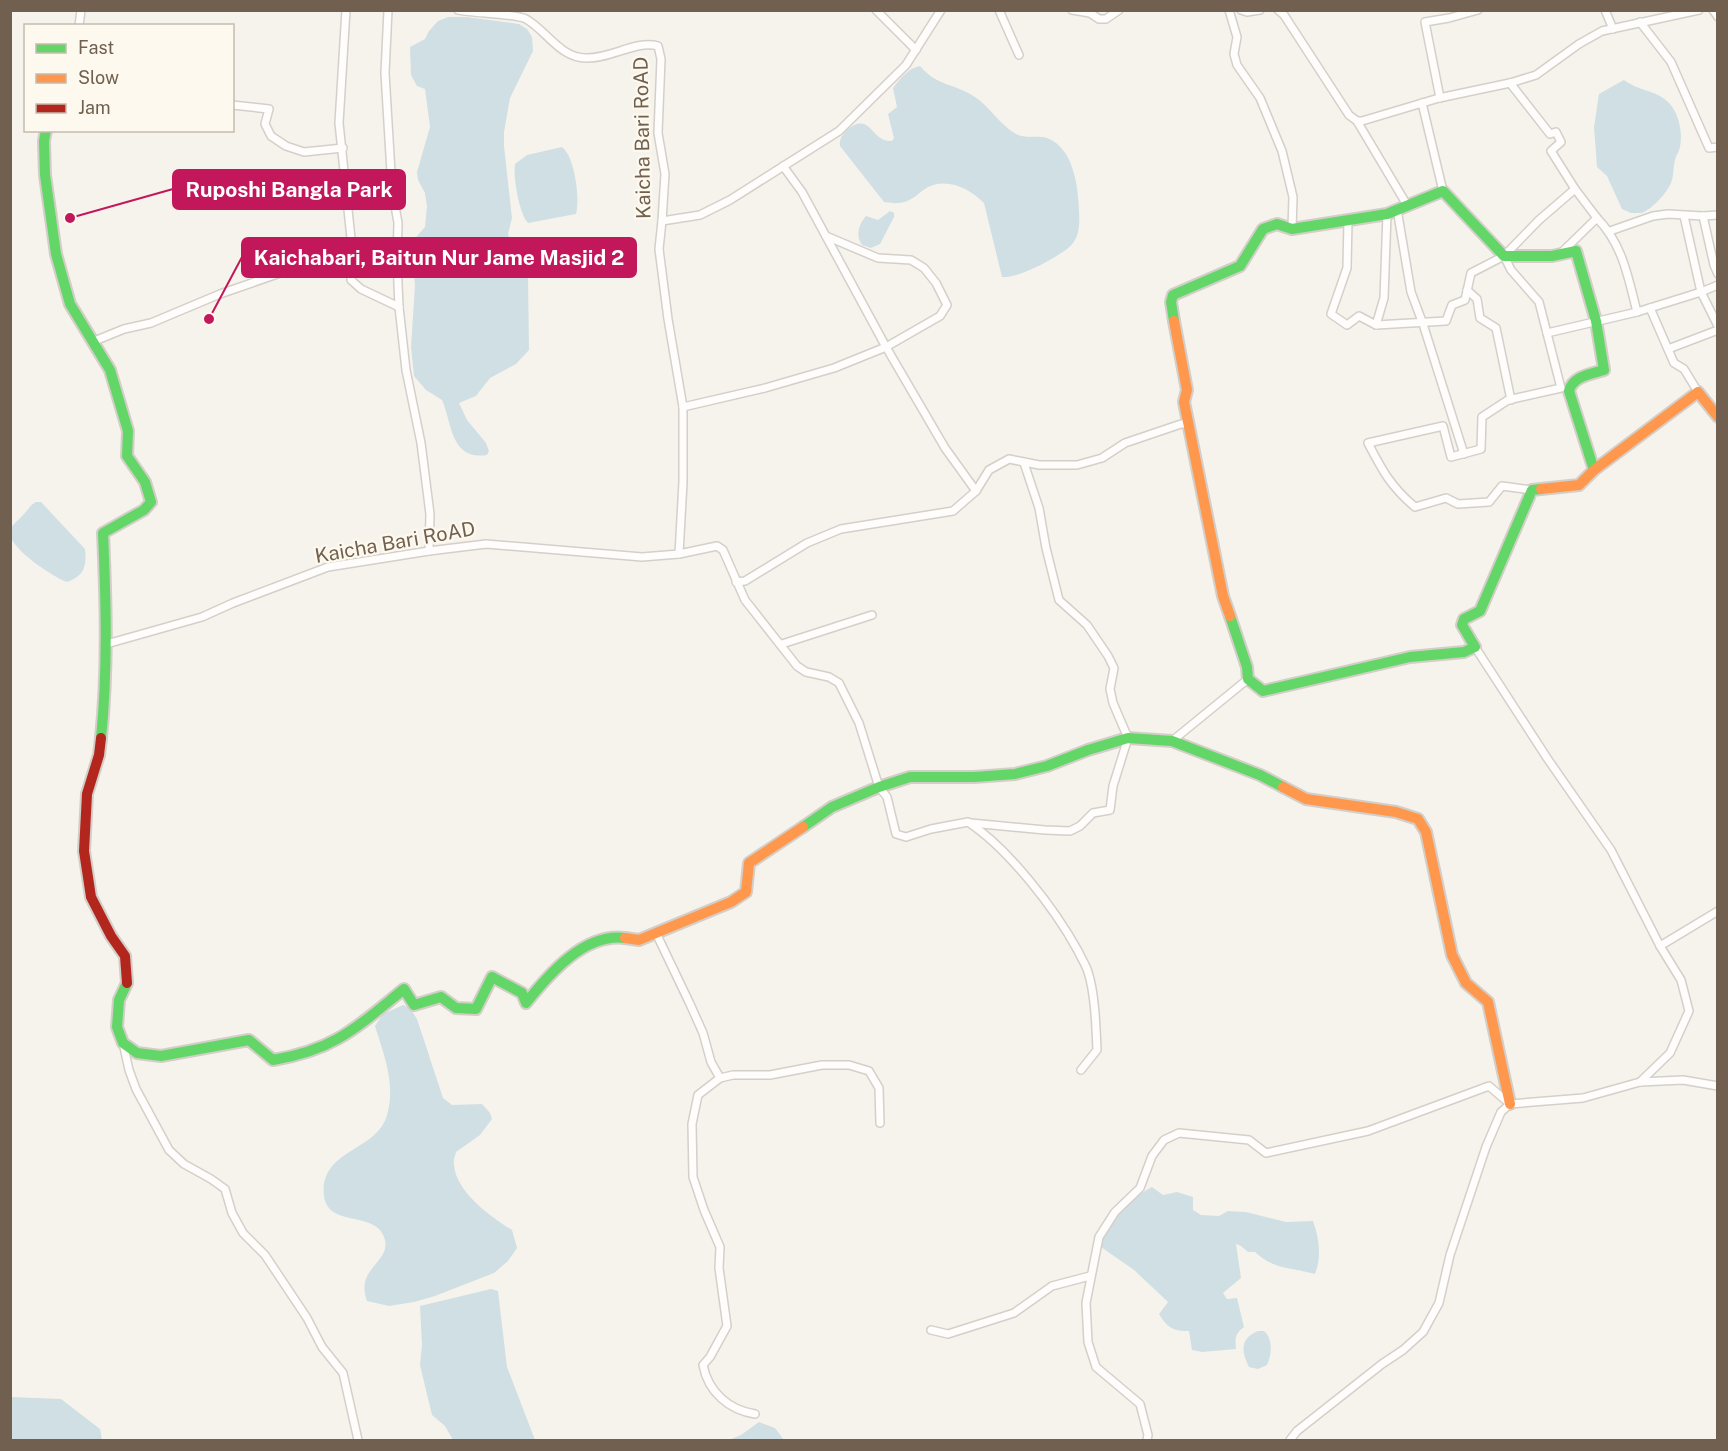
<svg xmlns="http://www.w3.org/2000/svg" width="1728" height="1451" viewBox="0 0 1728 1451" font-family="'Public Sans',sans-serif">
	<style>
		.water { fill: #d0dfe4 }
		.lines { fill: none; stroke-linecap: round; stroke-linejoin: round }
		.street-casing { stroke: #d4cfc9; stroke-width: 10 }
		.fast-casing { stroke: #d3cec8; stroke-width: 14 }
		.slow-casing { stroke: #d3cec8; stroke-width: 14 }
		.jam-casing { stroke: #d3cec8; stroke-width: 14 }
		.street { stroke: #fefdfc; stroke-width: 7 }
		.fast { stroke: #63d668; stroke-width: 10 }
		.slow { stroke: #ff974d; stroke-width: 10 }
		.jam { stroke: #b3261e; stroke-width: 10 }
		.labels { text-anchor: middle; stroke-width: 4.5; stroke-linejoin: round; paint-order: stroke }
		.street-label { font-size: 20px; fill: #71604f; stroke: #fdf9ee }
		.leader { fill: none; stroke: #c2185b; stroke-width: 2 }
		.callout-dot { fill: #c2185b; stroke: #fdf9ee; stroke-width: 2 }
		.callout { fill: #c2185b; stroke: #c2185b; stroke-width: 2 }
		.callout-label { font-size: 21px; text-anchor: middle; font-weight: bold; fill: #fff }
	</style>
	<rect width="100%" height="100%" fill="#f6f3ec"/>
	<g class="water">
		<path d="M448 17H467L519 24 527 29 532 37 533 51 510 98 504 132V146L512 218 508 234 514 257 512 268 519 270 526 269 528 276 529 350 516 364 490 378 476 396 459 403 467 420 486 443 489 451 487 455C450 461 452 422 442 400L426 390 414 376 411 347 415 285 411 252 417 236 425 227 427 206 425 193 418 180 417 172 430 127 425 89 417 86 411 75 410 47 425 39 429 31 438 21Z"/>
		<path d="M920 66C938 87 954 83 975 97 990 107 1000 125 1016 134 1025 139 1037 135 1047 138 1074 148 1078 187 1079 210 1080 230 1079 243 1061 253 1048 262 1018 278 1002 277L984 203C972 191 955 181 937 184 915 189 916 208 884 202L840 146C839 140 842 135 847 130 871 110 871 143 892 141L894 138 888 114 897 107 893 88C900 79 908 68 920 66Z"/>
		<path d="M1624 80C1638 91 1657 90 1669 103 1679 113 1683 134 1680 147 1679 152 1676 155 1675 160 1673 167 1674 176 1671 183 1666 194 1653 208 1642 213H1631L1622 209 1607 176 1597 167 1594 127 1599 94Z"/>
		<path d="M562 147C575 157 580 199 576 214L528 223C519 214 513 177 515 164L527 155Z"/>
		<path d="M890 211 894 213V217L880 244 871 248 862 245C855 235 859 224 866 216L878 220Z"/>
		<path d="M36 502H41L85 549C87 567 84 576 67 582 53 577 12 550 10 534 10 525 18 521 23 515 28 510 30 505 36 502Z"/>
		<path d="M403 1005 410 1008 417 1019 443 1098 452 1105 482 1104 490 1113 492 1119 480 1135 456 1152C455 1156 453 1161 454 1165 456 1192 491 1217 512 1230L517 1248 508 1261 494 1273 435 1296 414 1302 389 1306 367 1301C355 1268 390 1263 385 1240 378 1209 328 1229 324 1196 319 1149 377 1152 387 1115 396 1085 384 1055 375 1026L383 1014Z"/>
		<path d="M1152 1187 1163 1195 1177 1192 1193 1197V1210L1201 1215 1219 1216 1228 1211 1246 1212 1286 1222 1313 1221C1319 1238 1322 1256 1315 1274 1290 1267 1276 1271 1255 1252H1248L1241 1246 1236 1244 1241 1278 1223 1293 1227 1299 1237 1298 1244 1327C1235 1333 1235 1339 1236 1349L1202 1352 1192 1350 1189 1331C1173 1332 1167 1327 1159 1314L1168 1302 1134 1270 1101 1247C1099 1226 1135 1195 1152 1187Z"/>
		<path d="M491 1289 498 1291 507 1367 535 1440H453L445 1426 432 1415 429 1403 420 1365 422 1345 420 1306Z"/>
		<path d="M1258 1331H1264C1273 1339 1272 1354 1267 1365L1258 1369 1249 1367C1241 1352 1240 1338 1258 1331Z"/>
		<path d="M11 1397 61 1399 100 1429 102 1440H11Z"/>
		<path d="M759 1422 775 1428 784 1440H729L741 1435Z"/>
	</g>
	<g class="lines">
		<g class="street-casing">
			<g id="street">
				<path d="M346 10 339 123 352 248 351 280 361 289 399 307"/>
				<path d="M388 10 385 73 392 189 398 223 397 260 399 307 406 370 421 443 430 514 429 551"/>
				<path d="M876 10 916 50"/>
				<path d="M999 10 1019 55"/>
				<path d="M1072 10 1090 13 1099 19H1106L1119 10"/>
				<path d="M1229 10 1237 37 1234 54 1237 65 1260 98 1282 151 1293 197 1292 229"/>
				<path d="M1241 10 1247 12 1260 10"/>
				<path d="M1278 10 1284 15 1349 115 1357 121H1362L1439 98 1510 83 1536 75 1579 44 1602 31 1699 10"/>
				<path d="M1605 10 1613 29"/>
				<path d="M1713 10 1718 17"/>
				<path d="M1640 22 1671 62 1709 148 1718 147"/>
				<path d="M79 26 81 10"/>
				<path d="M1510 83 1550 134 1556 132 1561 142 1551 151 1575 189 1597 218"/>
				<path d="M1440 98 1425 22 1449 18 1478 10"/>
				<path d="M1422 103 1443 191"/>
				<path d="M232 105 269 109 265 124 271 136 286 146 304 152 343 148"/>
				<path d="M1357 121 1407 205"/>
				<path d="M1397 209 1411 292 1423 324 1464 454"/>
				<path d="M1684 216 1701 292 1718 326"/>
				<path d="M1703 216 1714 265 1718 274"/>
				<path d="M1348 220 1347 268 1331 314 1347 325 1359 316 1376 325 1446 321 1452 305 1465 300 1471 273 1504 256 1511 270 1539 302 1561 388 1508 400 1482 417 1481 449 1451 457 1443 426 1368 443C1382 470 1391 487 1415 507L1446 498 1458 504 1489 502 1502 486 1532 490"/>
				<path d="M662 221 700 215 730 200 839 131 906 65 941 10"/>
				<path d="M1610 231 1653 216 1668 214 1703 216 1718 215"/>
				<path d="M826 236 878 258 911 260 924 268 936 283 947 305 940 316 886 347 945 448 976 491"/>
				<path d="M1561 253 1597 218C1623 245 1628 277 1637 312L1701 292 1718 285"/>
				<path d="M1504 256 1539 220 1575 189"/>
				<path d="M1467 290 1477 299 1480 318 1496 328 1511 400"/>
				<path d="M1650 308 1674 363 1684 369 1698 392"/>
				<path d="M1376 325 1384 298 1387 214"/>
				<path d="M1547 333 1637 312"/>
				<path d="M92 342 124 329 151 323 220 294 352 248"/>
				<path d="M1668 349 1718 330"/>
				<path d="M683 407 765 388 834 368 886 347 802 192 783 166"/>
				<path d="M679 554 717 546 723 550 745 600 797 666 806 672 829 677 839 683 859 723 879 787 887 797 896 834 906 837 931 829 968 822C1009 849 1055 909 1078 951 1081 958 1086 965 1088 972 1095 993 1096 1027 1097 1050L1081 1070"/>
				<path d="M736 582 745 581 807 543 841 529 953 511 976 491 989 470 1009 459 1039 465H1077L1102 458 1125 443 1181 424H1189"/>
				<path d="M107 643H110L202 617 233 603 328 567 429 551 486 544 642 557 679 554 683 482V407L668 319 659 249 662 221 665 174 658 133 661 59 658 46C635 40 611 59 586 58 560 58 547 31 526 19 517 14 471 13 458 10"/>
				<path d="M782 644 872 615"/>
				<path d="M1475 647 1547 758 1611 850 1660 946 1681 980 1689 1011 1670 1053 1640 1082"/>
				<path d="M1172 741 1248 679"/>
				<path d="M971 823 1045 830 1070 831 1080 826 1093 813 1110 810 1113 786 1128 738 1113 703 1110 689 1114 668 1108 656 1087 625 1059 600 1046 548 1039 508 1024 463"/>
				<path d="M656 933 690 1004 703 1033 711 1062 720 1078"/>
				<path d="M1660 946 1718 911"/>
				<path d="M123 1043 129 1070 136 1089 169 1150 184 1164 211 1179 225 1189 232 1213 243 1233 265 1255 307 1318 322 1347 343 1373 358 1440"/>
				<path d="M931 1330 948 1334 1014 1313 1052 1286 1090 1276"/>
				<path d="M755 1414C729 1410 708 1392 703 1365L710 1357 727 1326 719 1268 720 1247 704 1210 693 1177 692 1124 698 1095 720 1078 733 1075H770L822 1065H849L869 1071 879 1088 880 1123"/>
				<path d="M1147 1440 1148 1435 1140 1404 1096 1367 1088 1342 1086 1303 1099 1237 1115 1212 1140 1188 1152 1156 1164 1140 1179 1133 1249 1140 1266 1153 1368 1131 1489 1086 1510 1104"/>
				<path d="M1290 1440 1297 1431 1382 1364 1403 1350 1423 1332 1439 1303 1450 1255 1486 1147 1501 1112 1510 1104 1583 1098 1640 1082 1683 1080 1718 1086"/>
			</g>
		</g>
		<g class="fast-casing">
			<g id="fast">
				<path d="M46 130 44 141 45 175 56 254 70 304 110 370 128 431 127 456 145 482 151 502 144 510 103 533C106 602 108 669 101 738"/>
				<path d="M1174 321 1171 302 1173 295 1240 266 1263 229 1277 224 1292 229 1387 214 1443 191 1504 256H1552L1576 251 1596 321 1604 370C1591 374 1573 376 1569 391L1594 470"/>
				<path d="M1230 616 1247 667 1248 679 1263 691 1410 657 1464 652 1475 647 1462 625 1464 619 1480 611 1532 490 1541 489"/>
				<path d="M803 827 832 807 879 787 910 777H974L1015 774 1047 766 1088 750 1128 738 1172 741 1260 775 1283 787"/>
				<path d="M127 983 119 1000 117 1027 123 1043 137 1053 161 1056 249 1040 273 1060C335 1050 357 1027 404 989L414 1005 441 997 456 1008 476 1009 492 977 522 993 526 1003C549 974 584 933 625 938"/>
			</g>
		</g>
		<g class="slow-casing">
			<g id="slow">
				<path d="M1174 321 1187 390 1184 402 1223 596 1230 616"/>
				<path d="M1541 489 1579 485 1594 470 1698 392 1718 417"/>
				<path d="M1283 787 1306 799 1396 812 1418 819 1426 832 1452 955 1466 983 1488 1002 1510 1104"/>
				<path d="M625 938 639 940 731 902 746 892 749 863 803 827"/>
			</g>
		</g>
		<g class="jam-casing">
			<path id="jam" d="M101 738 99 755 87 794 84 851 91 897 111 936 125 956 127 983"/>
		</g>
		<use href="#street" class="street"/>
		<use href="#fast" class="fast"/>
		<use href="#slow" class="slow"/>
		<use href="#jam" class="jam"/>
	</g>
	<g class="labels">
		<g class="street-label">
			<text transform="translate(642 138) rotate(-91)" y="7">Kaicha Bari RoAD</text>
			<text transform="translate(395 542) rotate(-10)" y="7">Kaicha Bari RoAD</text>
		</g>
	</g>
	<path class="leader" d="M70 218L173 189M209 319L242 257"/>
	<g class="callout-dot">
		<circle cx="70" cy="218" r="6"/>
		<circle cx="209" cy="319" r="6"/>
	</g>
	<g class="callout">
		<rect x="173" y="170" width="232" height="39" rx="6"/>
		<rect x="242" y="238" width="394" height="39" rx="6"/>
	</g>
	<g class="callout-label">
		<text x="289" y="197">Ruposhi Bangla Park</text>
		<text x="439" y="265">Kaichabari, Baitun Nur Jame Masjid 2</text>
	</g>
	<rect width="1728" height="1451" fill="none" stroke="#71604f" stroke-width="24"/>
	<rect x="24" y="24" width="210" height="108" fill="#fdf9ee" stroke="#c5bcae" stroke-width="1.5"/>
	<rect x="36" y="44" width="30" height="9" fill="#63d668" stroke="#c5bcae" stroke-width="1.5"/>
	<text x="78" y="54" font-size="18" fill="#71604f">Fast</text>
	<rect x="36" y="74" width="30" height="9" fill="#ff974d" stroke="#c5bcae" stroke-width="1.5"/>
	<text x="78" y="84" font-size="18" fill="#71604f">Slow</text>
	<rect x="36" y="104" width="30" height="9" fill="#b3261e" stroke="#c5bcae" stroke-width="1.5"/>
	<text x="78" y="114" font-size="18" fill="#71604f">Jam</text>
</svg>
